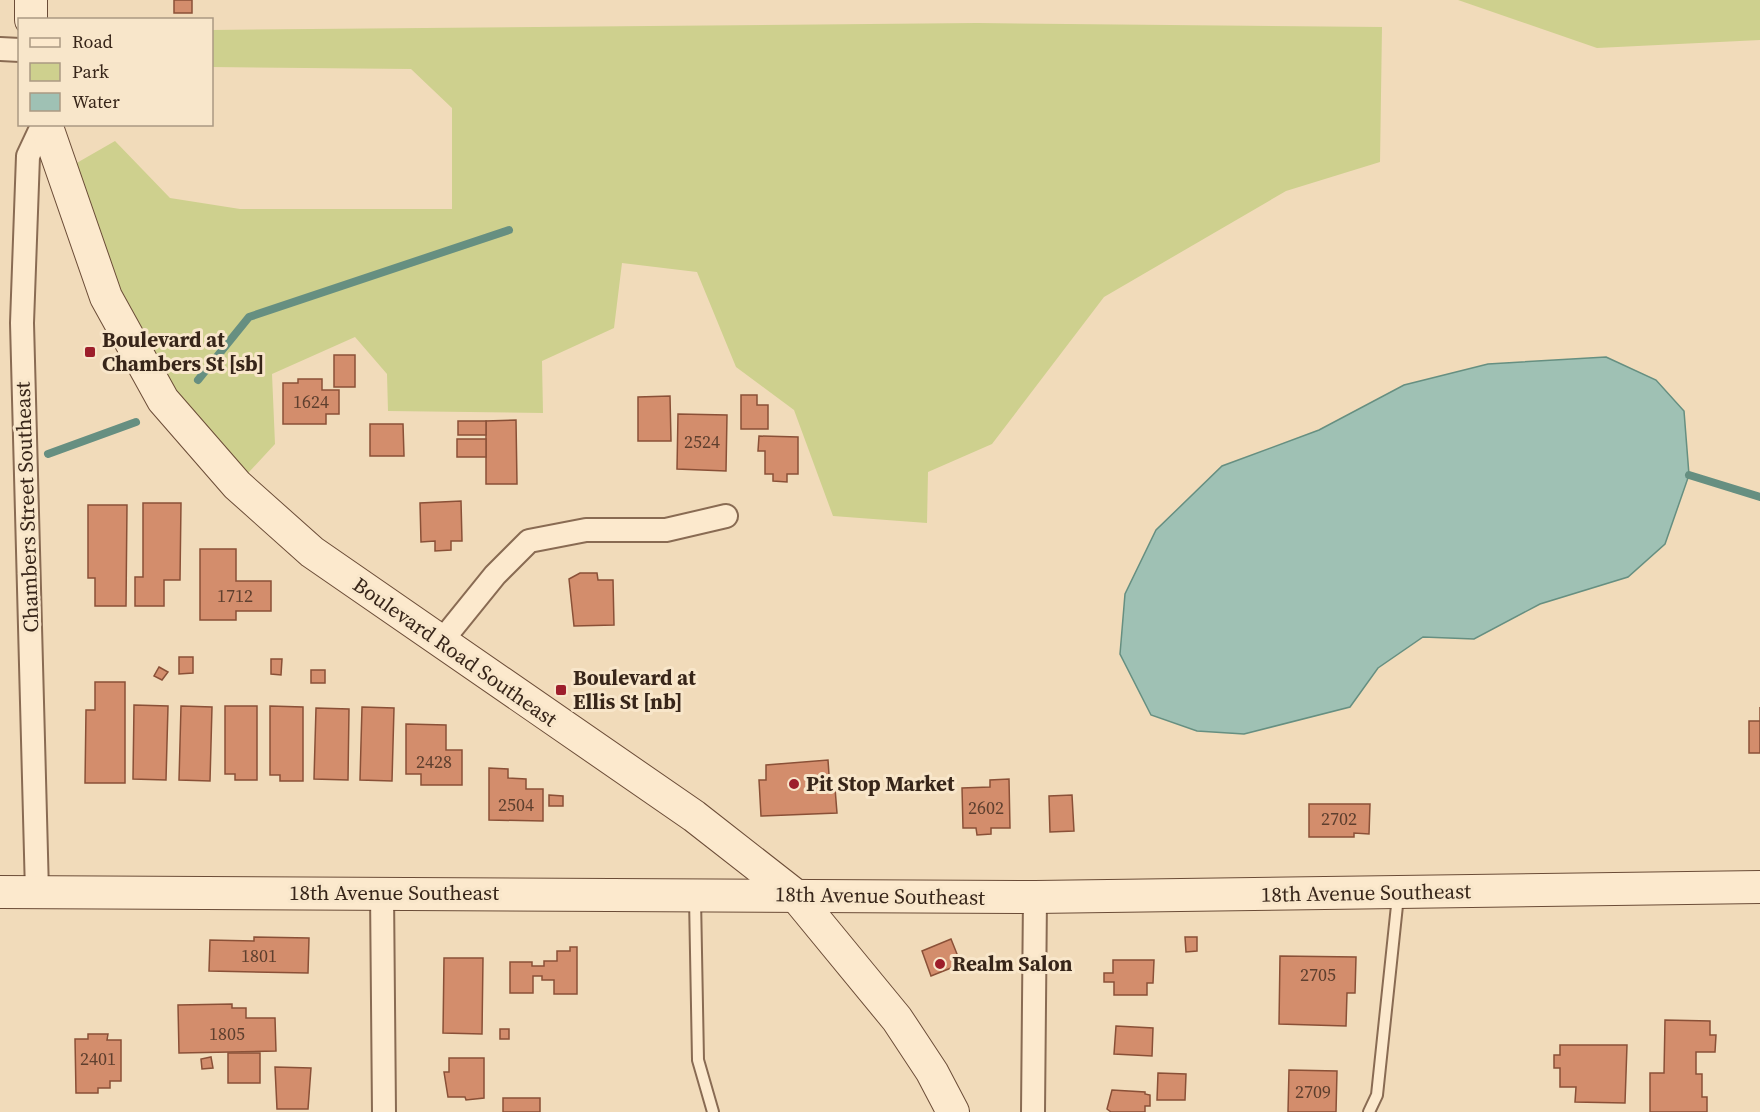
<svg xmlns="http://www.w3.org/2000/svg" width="1760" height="1112" viewBox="0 0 1760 1112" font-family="'Source Serif 4',serif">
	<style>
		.green { fill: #ced08e }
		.water { fill: #9fc1b4; stroke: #668f81; stroke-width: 1.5 }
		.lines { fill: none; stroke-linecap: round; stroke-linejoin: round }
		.stream { stroke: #668f81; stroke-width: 8 }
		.building { fill: #d38d6c; stroke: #8a5037; stroke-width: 1.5 }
		.lane-casing { stroke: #896b53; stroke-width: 14 }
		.street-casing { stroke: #896b53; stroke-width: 26 }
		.secondary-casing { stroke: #6b4c37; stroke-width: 34 }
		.lane { stroke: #fce9cd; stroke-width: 10 }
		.street { stroke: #fce9cd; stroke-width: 22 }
		.secondary { stroke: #fce9cd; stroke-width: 32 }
		.poi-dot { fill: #9d1e2b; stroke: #f8e6ca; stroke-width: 2 }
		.labels { text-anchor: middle; stroke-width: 6; stroke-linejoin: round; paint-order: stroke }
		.number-label { font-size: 18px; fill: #5e3f2e }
		.poi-label { font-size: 21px; font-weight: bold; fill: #372519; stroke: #f8e6ca; text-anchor: start }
		.street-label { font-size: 21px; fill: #372519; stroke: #f8e6ca }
	</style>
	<rect width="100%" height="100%" fill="#f1dbba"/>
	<g class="green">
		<path d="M1458 0H1760V40L1597 48Z"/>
		<path d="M977 23 1382 27 1380 162 1286 191 1104 297 992 444 928 472 927 523 833 516 794 410 736 367 697 272 622 263 614 328 542 361 543 413 388 411 387 374 355 337 272 374 275 444 237 485 163 400 61 172 115 141 170 198 240 209H452V108L411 69 212 67V30Z"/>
	</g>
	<path class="water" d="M1606 357 1656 380 1684 411 1689 475 1665 544 1628 577 1540 604 1474 639 1423 637 1378 668 1350 707 1244 734 1197 731 1151 715 1120 654 1125 594 1156 530 1222 466 1319 430 1404 385 1488 364Z"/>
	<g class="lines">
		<g class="stream">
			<path d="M198 380 249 317 509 230"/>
			<path d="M48 454 136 422"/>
			<path d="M1689 475 1760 497"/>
		</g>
	</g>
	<g class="building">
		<rect x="174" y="0" width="18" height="13"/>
		<rect x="334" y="355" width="21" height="32"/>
		<path d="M298 379H322V390H339V414H326V424H283V383H298Z"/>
		<path d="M741 395H757V405H768V429H741Z"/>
		<path d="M670 396 671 441H638V397Z"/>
		<path d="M678 414 727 415 726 471 677 469Z"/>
		<path d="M516 420 517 484H486V421Z"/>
		<rect x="458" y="421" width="28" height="14"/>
		<path d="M370 424H403L404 456H370Z"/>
		<path d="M759 436 798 437V474H787V482L773 481V474H765V451H758Z"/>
		<rect x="457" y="439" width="29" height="18"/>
		<path d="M461 501 462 541H451V550L435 551V541L421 542 420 503Z"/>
		<path d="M143 503H181L180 580H164V606H135V577H143Z"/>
		<path d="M88 505H127L126 606H95V578H88Z"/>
		<path d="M200 549H236V581H271V611H236V620H200Z"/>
		<path d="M580 573H597L598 580H613L614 625 574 626 569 579Z"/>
		<path d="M179 657H193V673L179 674Z"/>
		<path d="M271 659H282L281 675 271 674Z"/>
		<path d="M159 667 168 672 162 680 154 676Z"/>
		<rect x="311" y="670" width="14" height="13"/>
		<path d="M95 682H125V783H85L86 710H95Z"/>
		<path d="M134 705 168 706 166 780 133 779Z"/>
		<path d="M181 706 212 707 210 781 179 780Z"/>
		<path d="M225 706H257V780H235V774H225Z"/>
		<path d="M270 706 303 707V781H280V775H270Z"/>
		<path d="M362 707 394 708 392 781 360 780Z"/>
		<path d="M1760 707V753H1749V721H1760Z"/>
		<path d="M316 708 349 709 348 780 314 779Z"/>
		<path d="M406 724 446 725V750H462V785H421V774H406Z"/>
		<path d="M828 760 830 789 835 788 837 813 761 816 759 780H766V765Z"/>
		<path d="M489 768 508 769V778L526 779V789H543V821L489 820Z"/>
		<path d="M1009 779 1010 828H991V834L977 835 976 828H963L962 788 990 787V780Z"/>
		<path d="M549 795 563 796V806H549Z"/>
		<path d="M1072 795 1074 831 1050 832 1049 796Z"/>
		<path d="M1309 804H1370L1369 834 1354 833V837H1309Z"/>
		<path d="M254 937 309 938 308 973 209 971 210 940 254 941Z"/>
		<path d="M1185 937H1197V951L1186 952Z"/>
		<path d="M951 939 961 964 931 976 922 951Z"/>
		<path d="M570 947H577V994H554V980H542V976H533V993H510V962H532V966H544V961H557V951H570Z"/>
		<path d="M1280 956 1356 957 1355 993H1347L1346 1026 1279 1024Z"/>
		<path d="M444 958H483L482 1034 443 1033Z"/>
		<path d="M1113 960H1154L1153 983H1147V995H1114V982H1104V973H1113Z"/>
		<path d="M232 1004V1008H246V1018H275L276 1051 179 1053 178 1005Z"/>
		<path d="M1665 1020 1710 1021V1035H1716L1715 1052H1696V1074H1702V1097H1707V1112H1650V1073H1664Z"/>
		<path d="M1116 1026 1153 1028 1152 1056 1114 1054Z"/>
		<rect x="500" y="1029" width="9" height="10"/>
		<path d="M88 1034H108L107 1040H121V1081H110V1088H98V1093H76L75 1039H88Z"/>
		<path d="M1560 1045H1627L1625 1103 1575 1102 1576 1087H1560V1068H1554V1055H1560Z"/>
		<rect x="228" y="1053" width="32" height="30"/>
		<path d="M211 1057 213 1068 202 1069 201 1059Z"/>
		<path d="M449 1058H484V1098L466 1100 465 1097H448L444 1072H449Z"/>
		<path d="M275 1067 311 1068 308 1109H277Z"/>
		<path d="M1289 1070 1337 1071 1336 1112H1288Z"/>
		<path d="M1158 1073 1186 1074 1185 1100H1157Z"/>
		<path d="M1112 1090 1145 1092V1094L1150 1095V1106H1145V1112H1111L1107 1109Z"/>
		<rect x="503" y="1098" width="37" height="14"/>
	</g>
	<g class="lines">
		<g class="lane-casing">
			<g id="lane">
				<path d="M695 898 698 1060 713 1112"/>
				<path d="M1369 1112 1377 1095 1398 896"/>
			</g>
		</g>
		<g class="street-casing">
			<g id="street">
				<path d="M0 49 20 50"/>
				<path d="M440 643 495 575 529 541 586 530H666L726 516"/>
				<path d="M37 892 22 323 28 156 43 124"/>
				<path d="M382 892 384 1112"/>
				<path d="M1033 1112 1035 897"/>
			</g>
		</g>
		<g class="secondary-casing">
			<g id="secondary">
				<path d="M31 0V20"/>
				<path d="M46 124 106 297 163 400 237 485 312 552 694 816 795 895 897 1019 932 1072 953 1112"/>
				<path d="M0 892 1035 897 1760 887"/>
			</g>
		</g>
		<use href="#lane" class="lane"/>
		<use href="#street" class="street"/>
		<use href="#secondary" class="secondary"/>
	</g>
	<g class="poi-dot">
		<rect x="84" y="346" width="12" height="12" rx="3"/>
		<rect x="555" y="684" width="12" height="12" rx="3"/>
		<circle cx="794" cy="784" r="6"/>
		<circle cx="940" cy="964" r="6"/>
	</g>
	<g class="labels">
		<g class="number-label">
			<text x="311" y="408">1624</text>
			<text x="702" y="448">2524</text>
			<text x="235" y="602">1712</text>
			<text x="434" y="768">2428</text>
			<text x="516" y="811">2504</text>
			<text x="986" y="814">2602</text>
			<text x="1339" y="825">2702</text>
			<text x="259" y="962">1801</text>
			<text x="1318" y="981">2705</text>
			<text x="227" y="1040">1805</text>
			<text x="98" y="1065">2401</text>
			<text x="1313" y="1098">2709</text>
		</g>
		<g class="poi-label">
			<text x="102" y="347">Boulevard at<tspan x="102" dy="24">Chambers St [sb]</tspan></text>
			<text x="573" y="685">Boulevard at<tspan x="573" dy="24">Ellis St [nb]</tspan></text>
			<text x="806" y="791">Pit Stop Market</text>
			<text x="952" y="971">Realm Salon</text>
		</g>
		<g class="street-label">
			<text transform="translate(27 507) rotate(-92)" y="7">Chambers Street Southeast</text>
			<text transform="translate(455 652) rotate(35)" y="7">Boulevard Road Southeast</text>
			<text x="394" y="900">18th Avenue Southeast</text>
			<text transform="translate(1366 893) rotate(-1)" y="7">18th Avenue Southeast</text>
			<text transform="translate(880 896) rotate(1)" y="7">18th Avenue Southeast</text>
		</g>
	</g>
	<rect x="18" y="18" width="195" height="108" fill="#f8e6ca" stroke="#ab9983" stroke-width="1.5"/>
	<rect x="30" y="38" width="30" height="9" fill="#fce9cd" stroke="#ab9983" stroke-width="1.5"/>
	<text x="72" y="48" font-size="18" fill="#372519">Road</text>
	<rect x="30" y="63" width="30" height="18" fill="#ced08e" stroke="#ab9983" stroke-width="1.5"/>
	<text x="72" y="78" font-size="18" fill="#372519">Park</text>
	<rect x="30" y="93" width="30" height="18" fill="#9fc1b4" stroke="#ab9983" stroke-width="1.5"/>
	<text x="72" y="108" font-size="18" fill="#372519">Water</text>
</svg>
